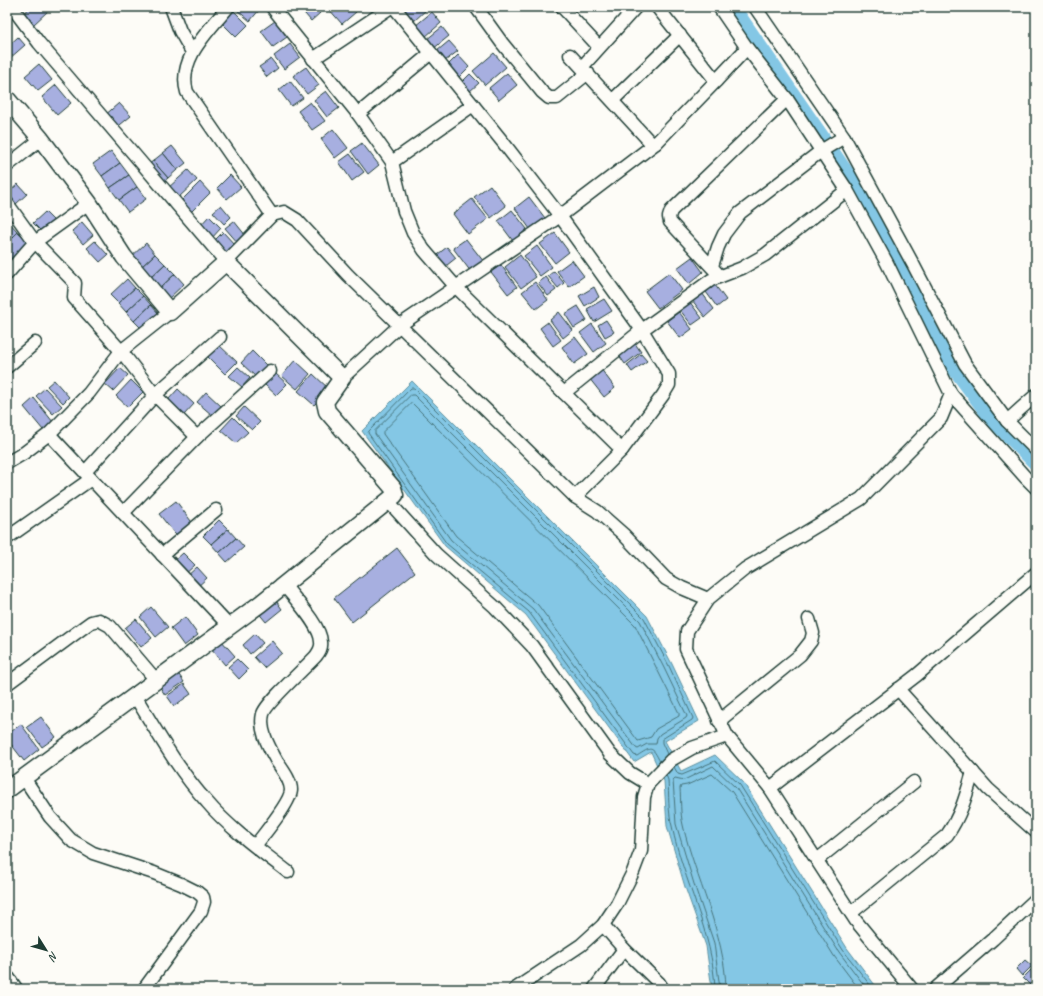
<svg xmlns="http://www.w3.org/2000/svg" width="1043" height="996" viewBox="0 0 1043 996" font-family="Caveat,sans-serif">
	<style>
		.water { fill: #84c7e5; stroke: #5c909e }
		.lines { fill: none; stroke-linecap: round; stroke-linejoin: round }
		.shore { stroke: #47747b; stroke-width: 1 }
		.canal { stroke: #84c7e5; stroke-width: 13 }
		.building { fill: #a7afe0; stroke: #1f3d34 }
		.minor-casing { stroke: #1f3d34; stroke-width: 15 }
		.major-casing { stroke: #1f3d34; stroke-width: 19 }
		.minor { stroke: #fdfcf7; stroke-width: 12 }
		.major { stroke: #fdfcf7; stroke-width: 16 }
	</style>
	<rect width="100%" height="100%" fill="#fdfcf7"/>
	<filter id="ink" filterUnits="userSpaceOnUse"><feTurbulence type="fractalNoise" baseFrequency=".025" numOctaves="2"/><feDisplacementMap in="SourceGraphic" scale="8" xChannelSelector="R" yChannelSelector="G"/><feConvolveMatrix kernelMatrix="1 2 1 2 8 2 1 2 1" color-interpolation-filters="sRGB"/></filter>
	<g filter="url(#ink)">
		<path class="water" d="M412 381 647 616 672 664 699 721 665 741 681 771 715 755 743 782 847 948 878 989H712L706 946 685 887 667 826 664 781 651 752 634 762 526 615 445 546 362 431Z"/>
		<g class="lines">
			<g class="shore">
				<path d="M411 395H414L640 621 664 668 687 716 686 718 660 734 657 738 656 744H647L638 749 636 748 533 609 451 540 375 434V431Z"/>
				<path d="M412 403 635 625 679 713V716L656 729 651 737 638 741 538 605 456 536 383 434V432Z"/>
				<path d="M660 762C652 745 651 747 637 756L634 755 529 612 447 544 368 433 369 431 411 388H414L644 618 669 666 693 718 692 720 662 739V743L667 754"/>
				<path d="M674 767 678 774 682 775 715 761 740 785 843 950 873 989"/>
				<path d="M666 775 668 780C669 795 668 812 672 826 683 881 713 932 715 989"/>
				<path d="M720 989 714 943 694 884 676 824 673 780 675 778 684 780 713 766 736 788 839 952 867 989"/>
				<path d="M726 989C725 932 695 879 683 825 680 813 681 800 680 788L681 786 687 785 712 774 732 792 834 956 859 989"/>
			</g>
			<path class="canal" d="M734 7 863 195 955 371 989 417 1036 465"/>
		</g>
		<g class="building">
			<path d="M31 7H44L48 11 33 25 23 14Z"/>
			<path d="M239 7H257L260 9 250 21 237 10Z"/>
			<path d="M299 7H315L320 13 311 21Z"/>
			<path d="M329 7H351L356 12 342 24 328 8Z"/>
			<path d="M357 7H366L361 11Z"/>
			<path d="M408 7H425L427 9 413 22 404 12Z"/>
			<path d="M232 9 248 25 236 37 220 21Z"/>
			<path d="M432 12 441 23 425 37 415 26Z"/>
			<path d="M275 21 287 37 273 47 261 31Z"/>
			<path d="M442 27 449 36 433 49 426 40Z"/>
			<path d="M18 37 25 45 9 59 7 56V47Z"/>
			<path d="M449 41 458 51 445 61 437 51Z"/>
			<path d="M290 44 300 57 284 69 274 56Z"/>
			<path d="M494 53 506 67 485 85 473 71Z"/>
			<path d="M458 55 469 67 457 79 446 67Z"/>
			<path d="M271 59 278 68 267 77 259 67Z"/>
			<path d="M39 64 52 80 38 91 25 76Z"/>
			<path d="M306 67 319 85 307 94 293 76Z"/>
			<path d="M507 73 517 85 499 100 489 88Z"/>
			<path d="M470 74 479 83 469 92 461 83Z"/>
			<path d="M290 81 303 98 291 106 279 90Z"/>
			<path d="M56 85 71 103 57 115 42 97Z"/>
			<path d="M326 91 339 108 327 117 314 100Z"/>
			<path d="M310 102 325 121 312 130 298 111Z"/>
			<path d="M119 103 131 116 115 129 104 116Z"/>
			<path d="M333 129 348 148 335 158 321 139Z"/>
			<path d="M362 143 379 165 368 174 351 151Z"/>
			<path d="M172 146 186 163 177 170 163 153Z"/>
			<path d="M111 151 120 163 102 176 93 164Z"/>
			<path d="M163 153 177 170 168 178 153 161Z"/>
			<path d="M350 154 364 172 352 181 339 162Z"/>
			<path d="M153 161 168 178 158 186 144 168Z"/>
			<path d="M120 163 129 175 110 188 102 176Z"/>
			<path d="M188 170 197 180 177 199 168 188Z"/>
			<path d="M129 175 137 187 119 200 110 188Z"/>
			<path d="M230 175 241 187 227 199 217 188Z"/>
			<path d="M200 182 210 193 188 215 178 204Z"/>
			<path d="M18 184 27 194 16 204 7 194Z"/>
			<path d="M490 185 506 206 491 218 474 197Z"/>
			<path d="M137 187 146 199 128 212 119 200Z"/>
			<path d="M529 197 545 218 530 229 515 208Z"/>
			<path d="M472 199 488 219 468 234 453 214Z"/>
			<path d="M221 205 231 217 224 224 213 212Z"/>
			<path d="M512 210 527 229 513 241 498 221Z"/>
			<path d="M45 212 54 221 42 232 33 223Z"/>
			<path d="M209 216 221 228 211 239 199 227Z"/>
			<path d="M7 220 18 232 7 243Z"/>
			<path d="M234 221 246 236 238 243 225 228Z"/>
			<path d="M82 222 93 235 83 244 72 231Z"/>
			<path d="M18 232 30 243 12 261 7 256V243Z"/>
			<path d="M223 232 235 245 224 255 213 242Z"/>
			<path d="M555 233 569 252 555 263 540 244Z"/>
			<path d="M466 239 484 262 471 272 453 248Z"/>
			<path d="M95 241 108 255 100 262 87 248Z"/>
			<path d="M146 243 155 254 138 270 128 260Z"/>
			<path d="M537 246 552 267 540 276 524 256Z"/>
			<path d="M447 247 456 258 442 269 433 258Z"/>
			<path d="M155 254 165 264 148 280 138 270Z"/>
			<path d="M520 255 536 277 521 288 505 267Z"/>
			<path d="M692 257 703 272 689 284 677 268Z"/>
			<path d="M572 260 584 276 569 287 557 271Z"/>
			<path d="M165 264 175 274 158 290 148 280Z"/>
			<path d="M501 265 517 287 508 294 491 272Z"/>
			<path d="M554 271 564 283 558 288 548 276Z"/>
			<path d="M669 273 682 290 658 308 645 291Z"/>
			<path d="M175 274 184 284 167 300 158 290Z"/>
			<path d="M546 277 556 290 548 296 538 283Z"/>
			<path d="M127 279 135 288 118 303 110 295Z"/>
			<path d="M535 282 548 300 536 309 522 292Z"/>
			<path d="M715 285 726 300 717 307 706 292Z"/>
			<path d="M594 287 599 297 585 306 579 296Z"/>
			<path d="M135 288 143 296 126 312 118 303Z"/>
			<path d="M702 293 714 309 705 317 692 300Z"/>
			<path d="M143 296 151 305 134 321 126 312Z"/>
			<path d="M604 299 612 311 594 322 587 309Z"/>
			<path d="M689 301 702 318 692 325 679 309Z"/>
			<path d="M151 305 159 314 142 329 134 321Z"/>
			<path d="M578 306 587 320 574 328 565 314Z"/>
			<path d="M559 312 573 330 563 338 550 320Z"/>
			<path d="M679 312 692 329 680 338 667 321Z"/>
			<path d="M606 320 614 332 605 337 598 325Z"/>
			<path d="M548 322 561 340 553 346 540 328Z"/>
			<path d="M592 324 606 343 594 352 580 333Z"/>
			<path d="M575 337 588 354 574 364 562 347Z"/>
			<path d="M634 342 641 352 625 364 618 354Z"/>
			<path d="M219 345 237 362 225 374 208 357Z"/>
			<path d="M252 351 267 366 257 378 241 363Z"/>
			<path d="M641 354 647 361 632 372 627 365Z"/>
			<path d="M295 360 310 374 297 389 282 376Z"/>
			<path d="M238 367 250 378 242 387 229 376Z"/>
			<path d="M120 368 128 375 113 391 105 384Z"/>
			<path d="M601 369 615 388 604 397 589 378Z"/>
			<path d="M276 374 287 384 276 395 265 385Z"/>
			<path d="M313 374 329 389 314 405 298 391Z"/>
			<path d="M54 380 69 397 63 403 47 386Z"/>
			<path d="M131 380 143 392 128 407 116 396Z"/>
			<path d="M45 388 62 406 53 414 36 396Z"/>
			<path d="M178 389 194 404 184 415 168 400Z"/>
			<path d="M206 392 221 406 212 415 197 402Z"/>
			<path d="M34 398 53 422 43 430 24 407Z"/>
			<path d="M244 407 260 422 252 430 236 416Z"/>
			<path d="M233 417 248 432 236 443 221 430Z"/>
			<path d="M176 501 194 525 178 538 159 514Z"/>
			<path d="M219 520 228 529 211 544 203 536Z"/>
			<path d="M228 529 236 538 219 553 211 544Z"/>
			<path d="M236 538 244 547 227 562 219 553Z"/>
			<path d="M397 548 415 572 352 622 334 598Z"/>
			<path d="M183 553 195 565 183 576 172 563Z"/>
			<path d="M197 567 207 578 196 588 186 577Z"/>
			<path d="M274 598 282 609 266 622 257 611Z"/>
			<path d="M151 607 168 627 156 637 140 617Z"/>
			<path d="M185 617 198 635 184 646 171 628Z"/>
			<path d="M136 619 152 638 141 647 125 628Z"/>
			<path d="M255 634 263 643 250 654 243 645Z"/>
			<path d="M221 640 235 656 225 665 211 648Z"/>
			<path d="M272 641 282 653 264 668 254 657Z"/>
			<path d="M237 659 248 670 239 679 228 667Z"/>
			<path d="M177 672 184 682 165 695 158 684Z"/>
			<path d="M184 684 191 694 174 706 167 696Z"/>
			<path d="M41 717 56 737 42 747 27 727Z"/>
			<path d="M21 724 39 749 24 761 7 739V735Z"/>
			<path d="M1025 960 1032 966 1022 976 1016 969Z"/>
			<path d="M1033 968 1036 972V989H1034L1023 978Z"/>
		</g>
		<g class="lines">
			<g class="minor-casing">
				<g id="minor">
					<path d="M12 7 39 43 226 262 272 215 284 212 297 220 348 275 575 497 597 511 623 534 666 579 682 588 708 599"/>
					<path d="M171 7 180 31 192 52"/>
					<path d="M228 7C209 31 177 59 187 92L272 215"/>
					<path d="M272 7 358 114 392 162"/>
					<path d="M394 7 502 141 560 216 642 330 669 374V385L663 395 622 450"/>
					<path d="M476 7 502 43 542 92 549 98H557L588 73"/>
					<path d="M562 7 599 47"/>
					<path d="M657 7 716 81"/>
					<path d="M719 7 747 48 787 99 847 190 887 263 951 394 941 418 861 499 745 569 708 599 687 631 686 649 727 736 770 788 856 921 912 989"/>
					<path d="M755 7 844 137 914 266 965 364 1007 421 1036 450"/>
					<path d="M570 55 651 143H656L716 81 747 48"/>
					<path d="M313 59 391 7"/>
					<path d="M582 67 636 7"/>
					<path d="M613 100 680 35"/>
					<path d="M473 105 392 162 404 211 413 233 424 250 456 287 564 393"/>
					<path d="M358 114 431 53"/>
					<path d="M7 166 41 139"/>
					<path d="M7 203 35 242 75 283 74 298 121 351 155 395 197 437"/>
					<path d="M712 266 718 247 724 234 740 213 821 151 844 137"/>
					<path d="M7 274 35 242 89 203"/>
					<path d="M720 276 670 222 669 217 671 211 787 99"/>
					<path d="M7 367 35 343"/>
					<path d="M342 378 400 325 560 216 656 143"/>
					<path d="M951 394 1026 478 1036 488"/>
					<path d="M1007 421 1036 395"/>
					<path d="M49 434 229 626"/>
					<path d="M7 463 24 453 49 434 89 393 121 351 170 312"/>
					<path d="M85 472 155 395 220 337"/>
					<path d="M575 497 622 450 564 393 642 330 711 280 742 268 765 255 847 190"/>
					<path d="M388 501 436 554 495 607 532 646 610 754 630 773 648 784"/>
					<path d="M123 513 197 437 270 371"/>
					<path d="M7 538 91 479"/>
					<path d="M162 555 216 510"/>
					<path d="M7 684 80 630 91 622 99 620 110 626 156 680"/>
					<path d="M898 689 988 789 1036 832"/>
					<path d="M135 696C157 732 178 770 207 802 229 828 261 851 288 872"/>
					<path d="M719 721 800 655 811 641 813 633 809 619"/>
					<path d="M24 778 50 817 71 840 93 853 154 873 181 884 197 892 203 897 204 902 201 911 144 989"/>
					<path d="M770 788 917 675 1036 573"/>
					<path d="M255 846C263 835 291 802 291 790 291 780 281 768 276 760 269 747 259 730 263 714 266 703 306 667 316 656 319 652 322 648 321 642 321 626 294 598 284 585"/>
					<path d="M817 860 914 782"/>
					<path d="M851 913 947 835C961 815 966 796 973 772"/>
					<path d="M603 925 624 949 659 983 663 989"/>
					<path d="M515 989 581 945 603 925 617 904 633 872 641 851 644 797 648 784 671 760 692 748 727 736"/>
					<path d="M594 989 624 949"/>
					<path d="M935 989 993 939 1036 899"/>
				</g>
			</g>
			<g class="major-casing">
				<g id="major">
					<path d="M7 99 41 139 89 203 124 257 170 312 226 262 342 378 325 402 327 411 393 488 395 495 388 501 260 604 7 790"/>
					<path d="M7 979 14 989"/>
				</g>
			</g>
			<use href="#minor" class="minor"/>
			<use href="#major" class="major"/>
		</g>
	</g>
	<rect width="1043" height="996" fill="none" stroke="#fdfcf7" stroke-width="24"/>
	<rect x="12" y="12" width="1019" height="972" fill="none" stroke="#1f3d34" stroke-width="1.5" filter="url(#ink)"/>
	<g transform="translate(46 950) rotate(127)" stroke="#fdfcf7" stroke-width="3" paint-order="stroke">
	<path d="M0-3L7 15L0 10L-7 15Z" fill="#1f3d34"/>
	<text y="-6" font-size="11" font-weight="bold" text-anchor="middle" fill="#1f3d34">N</text>
	</g>
</svg>
